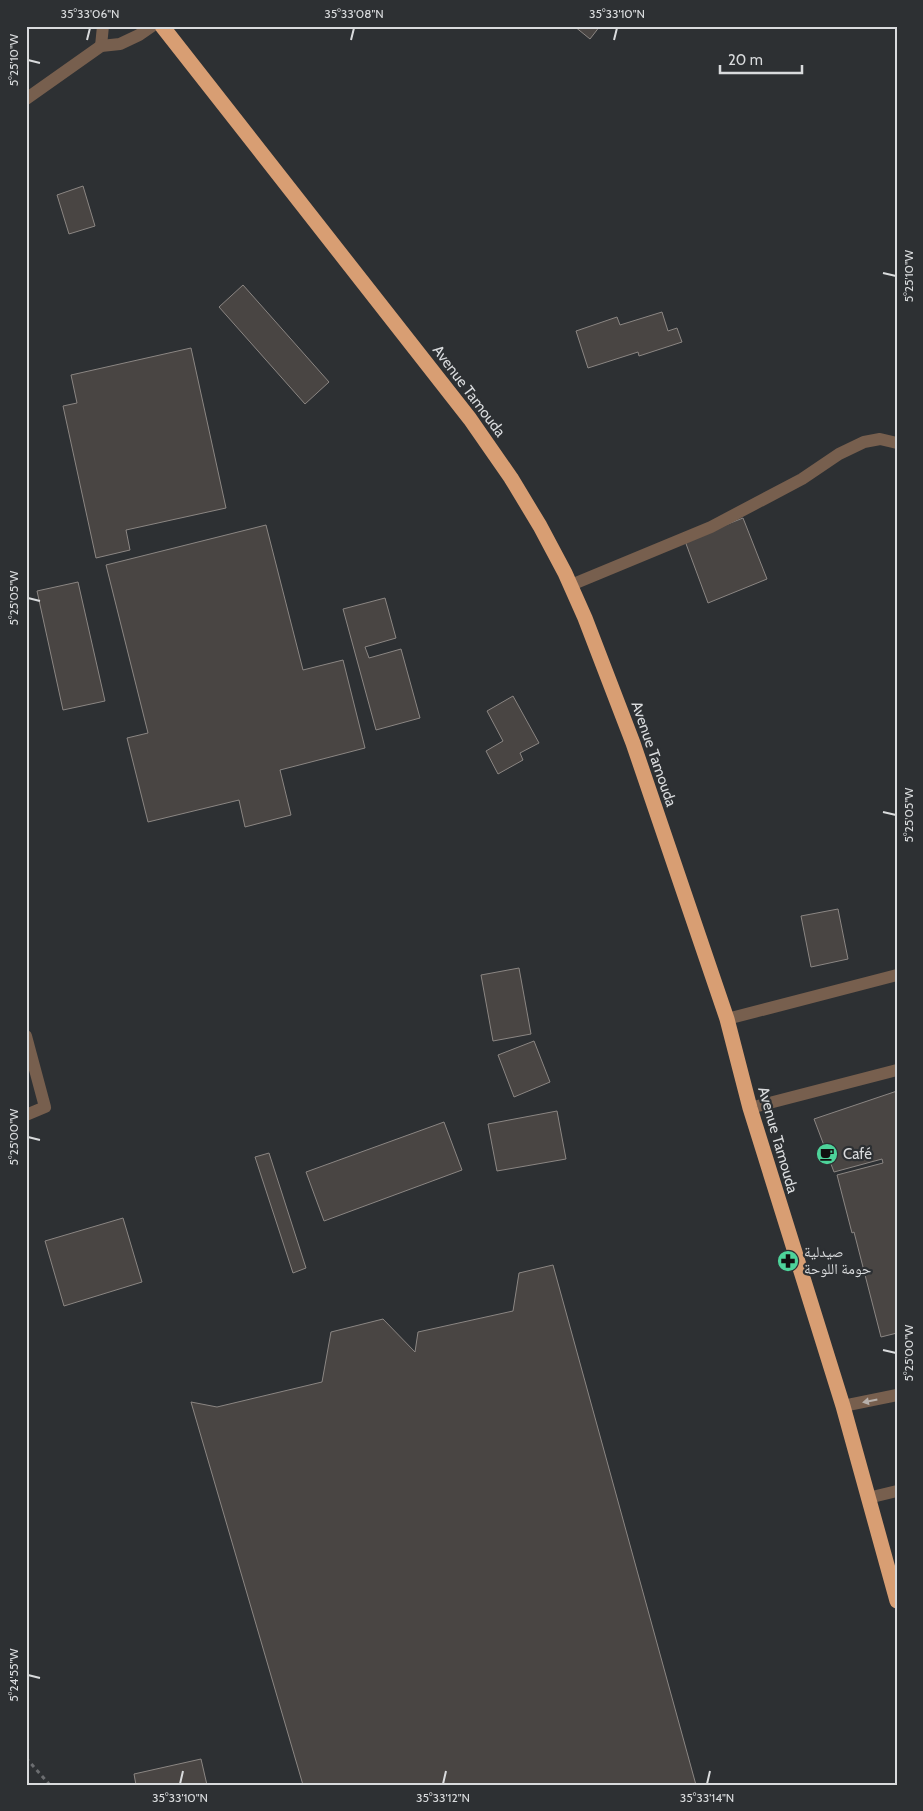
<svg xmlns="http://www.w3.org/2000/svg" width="923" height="1811" viewBox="0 0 923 1811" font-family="Cabin,'Noto Naskh Arabic',sans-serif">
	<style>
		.building { fill: #494543; stroke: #8b8683 }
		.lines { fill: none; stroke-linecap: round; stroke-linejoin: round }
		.path { stroke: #6b6d70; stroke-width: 3; stroke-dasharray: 4 4; stroke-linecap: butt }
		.lane { stroke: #775f4e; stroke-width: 12 }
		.street { stroke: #775f4e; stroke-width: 12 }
		.highway { stroke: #d89e73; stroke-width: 15 }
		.oneway { fill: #b7b0ab }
		.ticks { fill: none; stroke: #d9dbdd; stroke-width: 2 }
		.labels { text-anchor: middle; stroke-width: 4.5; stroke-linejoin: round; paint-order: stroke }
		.street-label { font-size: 15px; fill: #d9dbdd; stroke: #2d3033 }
		.poi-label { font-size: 15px; fill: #d9dbdd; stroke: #2d3033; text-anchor: start }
		.neatline { fill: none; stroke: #d9dbdd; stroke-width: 2 }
		.ticks-label { font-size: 12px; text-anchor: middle; fill: #d9dbdd }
	</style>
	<rect width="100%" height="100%" fill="#2d3033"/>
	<g class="building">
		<path d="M574 26H600L590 39Z"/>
		<path d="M83 186 95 226 69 234 57 195Z"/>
		<path d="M243 285 329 382 305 404 219 307Z"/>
		<path d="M662 312 668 331 677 328 682 342 639 356 638 352 588 368 576 331 617 317 620 325Z"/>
		<path d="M191 348 226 508 126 530 130 550 96 558 63 406 77 403 71 375Z"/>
		<path d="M743 518 767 579 708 603 685 541Z"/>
		<path d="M266 525 303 670 343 660 365 748 280 770 291 815 245 827 239 800 148 822 127 738 148 733 106 565Z"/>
		<path d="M78 582 105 701 63 710 37 591Z"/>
		<path d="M385 598 396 638 365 647 369 658 401 649 420 718 376 730 343 609Z"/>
		<path d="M513 696 539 743 520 753 523 760 498 774 486 751 503 741 487 711Z"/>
		<path d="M838 909 848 959 811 967 801 916Z"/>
		<path d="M519 968 531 1034 493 1041 481 975Z"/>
		<path d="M534 1041 550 1082 514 1097 498 1055Z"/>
		<path d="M897 1091V1333L881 1337 854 1232 852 1233 837 1175 883 1163 882 1159 834 1172 814 1119Z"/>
		<path d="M557 1111 566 1159 497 1171 488 1124Z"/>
		<path d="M444 1122 462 1170 324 1221 306 1172Z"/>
		<path d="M269 1153 306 1268 293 1273 255 1157Z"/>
		<path d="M123 1218 142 1282 64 1306 45 1241Z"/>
		<path d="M553 1265 696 1785H303L191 1402 217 1407 322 1382 331 1332 383 1319 415 1352 418 1332 513 1311 519 1273Z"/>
		<path d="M201 1759 207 1785H136L134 1774Z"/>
	</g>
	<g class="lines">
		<path class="path" d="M26 1758 50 1785"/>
		<g class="lane">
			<path d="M101 46 103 26"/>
			<path d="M26 99 101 46 120 44 139 35 152 26"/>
			<path d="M571 585 711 527 802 479 839 454 864 442 880 439 897 443"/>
			<path d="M26 1036 45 1107 26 1115"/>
			<path d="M843 1406 897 1395"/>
			<path d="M868 1498 897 1491"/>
		</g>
		<g class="street">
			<path d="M727 1019 897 975"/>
			<path d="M750 1108 897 1070"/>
		</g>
		<path class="highway" d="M162 26 470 419 511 478 540 526 565 573 585 618 633 743 727 1019 750 1108 843 1406 897 1601"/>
	</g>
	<defs><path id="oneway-solid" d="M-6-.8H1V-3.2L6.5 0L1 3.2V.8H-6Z" transform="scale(1.25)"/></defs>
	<use class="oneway" href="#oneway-solid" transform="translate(870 1401) rotate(169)"/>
	<path class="ticks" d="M87 40 90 28M351 40 354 28M614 40 617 28M28 60 40 63M883 273 896 276M28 598 40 601M883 812 896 815M28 1137 40 1140M883 1350 896 1353M28 1675 40 1678M180 1784 183 1771M443 1784 446 1771M707 1784 710 1771"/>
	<defs>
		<g id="cafe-disc" transform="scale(1.125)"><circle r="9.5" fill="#4dd39a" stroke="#2d3033"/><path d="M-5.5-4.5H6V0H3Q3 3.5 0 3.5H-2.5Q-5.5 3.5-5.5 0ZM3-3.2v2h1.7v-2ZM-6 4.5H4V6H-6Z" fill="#111"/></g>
		<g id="pharmacy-disc" transform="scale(1.125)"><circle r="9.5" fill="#4dd39a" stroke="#2d3033"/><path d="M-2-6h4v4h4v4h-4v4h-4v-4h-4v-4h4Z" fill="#111"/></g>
	</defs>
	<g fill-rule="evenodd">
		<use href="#cafe-disc" x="827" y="1154"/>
		<use href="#pharmacy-disc" x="788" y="1261"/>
	</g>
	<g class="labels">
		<g class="street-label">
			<text transform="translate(469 391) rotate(53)" y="5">Avenue Tamouda</text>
			<text transform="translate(654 754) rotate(71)" y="5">Avenue Tamouda</text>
			<text transform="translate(778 1140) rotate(74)" y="5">Avenue Tamouda</text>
		</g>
		<g class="poi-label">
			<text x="843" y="1159">Café</text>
			<text x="804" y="1257">صيدلية<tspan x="804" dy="17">حومة اللوحة</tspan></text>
		</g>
	</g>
	<rect width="923" height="1811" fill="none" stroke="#2d3033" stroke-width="55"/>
	<path d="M720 65v8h82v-8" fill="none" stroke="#d9dbdd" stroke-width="2.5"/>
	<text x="728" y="65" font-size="15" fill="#d9dbdd" stroke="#2d3033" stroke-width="4" paint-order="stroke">20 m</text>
	<rect x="28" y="28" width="868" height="1756" class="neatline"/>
	<g class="ticks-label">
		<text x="90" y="18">35°33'06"N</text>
		<text x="354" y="18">35°33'08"N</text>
		<text x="617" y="18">35°33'10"N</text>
		<text transform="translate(14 60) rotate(-90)" y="4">5°25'10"W</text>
		<text transform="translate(909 276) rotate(-90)" y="4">5°25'10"W</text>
		<text transform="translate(14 598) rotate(-90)" y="4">5°25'05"W</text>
		<text transform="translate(909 815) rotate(-90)" y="4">5°25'05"W</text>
		<text transform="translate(14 1137) rotate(-90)" y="4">5°25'00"W</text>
		<text transform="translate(909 1353) rotate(-90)" y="4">5°25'00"W</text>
		<text transform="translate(14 1675) rotate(-90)" y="4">5°24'55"W</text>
		<text x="180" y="1802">35°33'10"N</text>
		<text x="443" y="1802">35°33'12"N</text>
		<text x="707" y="1802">35°33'14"N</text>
	</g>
</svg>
